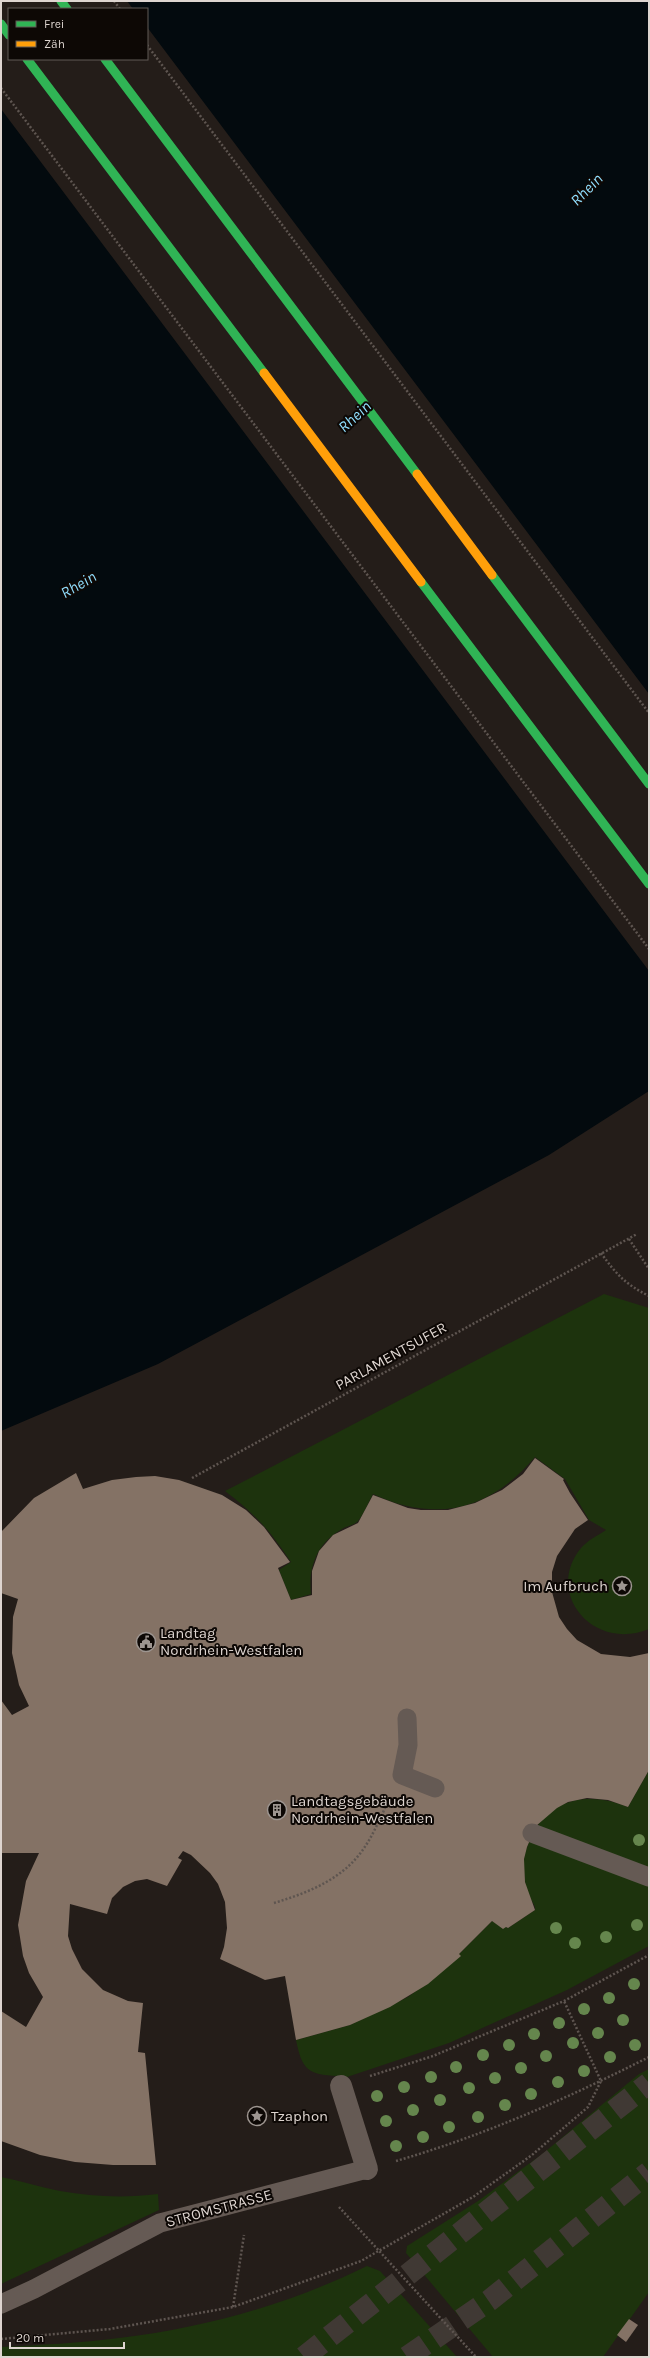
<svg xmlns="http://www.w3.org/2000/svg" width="650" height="2358" viewBox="0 0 650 2358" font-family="Karla,sans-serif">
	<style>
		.green { fill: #1d330d }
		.water { fill: #030a0e; fill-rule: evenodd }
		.pier { fill: #241d19 }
		.building { fill: #847265 }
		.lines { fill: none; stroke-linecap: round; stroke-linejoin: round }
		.highway-tunnel { stroke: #403934; stroke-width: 22; stroke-dasharray: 22 11; stroke-linecap: butt }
		.path { stroke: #5e5550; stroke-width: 2.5; stroke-dasharray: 2 2; stroke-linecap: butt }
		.lane { stroke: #655a54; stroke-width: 19 }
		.street { stroke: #655a54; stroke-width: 22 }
		.fast { stroke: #30b455; stroke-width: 9 }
		.slow { stroke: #ff9f0a; stroke-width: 9 }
		.tree { fill: #65864d }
		.labels { text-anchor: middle; stroke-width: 4; stroke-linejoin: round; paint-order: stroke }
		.street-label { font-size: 15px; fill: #ded5d0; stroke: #0d0805 }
		.poi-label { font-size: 15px; fill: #ded5d0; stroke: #0d0805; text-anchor: start }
		.water-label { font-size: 16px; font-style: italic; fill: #90defe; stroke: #0d0805 }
	</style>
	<rect width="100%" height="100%" fill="#241d19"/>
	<g class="green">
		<path d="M604 1294 649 1308V1629C593 1652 544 1593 581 1548 588 1540 597 1536 606 1530L589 1520 565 1479 535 1457C491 1509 437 1524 373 1494 368 1503 364 1514 358 1521 355 1525 346 1526 342 1529 317 1543 308 1567 311 1594L291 1600 279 1570 291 1562C269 1529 256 1515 225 1491Z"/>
		<path d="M649 1770V1946L567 1990 449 2043 341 2079 338 2076C307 2075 302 2069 296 2040L350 2025 408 1997 442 1971 492 1921 508 1928 535 1910C536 1906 532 1902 530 1897 524 1886 524 1873 524 1861 524 1851 529 1843 533 1834 551 1796 593 1792 628 1807Z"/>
		<path d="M649 2069V2292L603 2357H493L406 2253 407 2246 478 2201 541 2155 639 2074Z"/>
		<path d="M1 2177C21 2181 40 2187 60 2191 93 2197 126 2198 158 2194L159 2210 1 2284Z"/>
		<path d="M367 2266 380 2271 457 2357H1V2347C40 2345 80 2343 119 2338 204 2328 290 2304 367 2266Z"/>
	</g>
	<path class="water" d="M1 1H649V1091L549 1155 158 1364 1 1431ZM9 9H147V59H9Z"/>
	<path class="pier" d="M1 1H127L133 9H9V59H147V27L649 694V971L1 109Z"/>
	<g class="building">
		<path d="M535 1458 564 1479 563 1480 570 1493 588 1520 575 1529 557 1556 552 1572V1592L559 1617 567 1629 577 1640 601 1654 630 1657 649 1653V1770L628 1807 608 1800 587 1798 568 1802 557 1808 536 1826 527 1847 524 1859 525 1882 535 1910 508 1928 506 1927 503 1929 492 1921 459 1954 461 1956 428 1984 390 2007 350 2025 296 2040 285 1976 265 1980 220 1959 224 1947 227 1928 225 1902 218 1884 210 1873 191 1855 183 1851 178 1858 182 1860 167 1886 147 1879 135 1881 123 1887 112 1898 107 1914 70 1904 68 1936 72 1949 82 1969 103 1990 128 2001 143 2003 138 2052 145 2053 156 2165H113L75 2162 40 2155 1 2141V2011L26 2027 43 1997 29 1973 23 1956 18 1925 26 1881 39 1853H1V1700L12 1715 29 1706 19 1685 12 1653 13 1617 18 1599 1 1593V1532L34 1498 76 1473 83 1489 112 1480 136 1477 155 1476 179 1480 222 1495 246 1510 264 1527 290 1562 278 1568 291 1600 312 1595V1571L319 1551 333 1535 358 1523 373 1495 408 1508 421 1510H448L475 1503 502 1490 523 1474Z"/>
		<path d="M629 2319 638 2325 626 2342 617 2335Z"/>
	</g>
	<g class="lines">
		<g class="highway-tunnel">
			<path d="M304 2357 649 2083"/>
			<path d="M407 2357 490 2300 649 2172"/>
		</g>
		<g class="path">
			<path d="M114 1 120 9"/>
			<path d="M147 45 649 713"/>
			<path d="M1 88 649 949"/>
			<path d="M629 1239 649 1269"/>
			<path d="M601 1253C616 1274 625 1284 649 1296"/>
			<path d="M192 1478 637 1234"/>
			<path d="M274 1903C307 1893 341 1880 362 1851 373 1836 380 1818 388 1802"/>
			<path d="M370 2076 433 2056 564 2001 649 1955"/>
			<path d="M396 2161C483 2136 568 2098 649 2057"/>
			<path d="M339 2207 476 2357"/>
			<path d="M233 2307 244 2235"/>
			<path d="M1 2339 110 2329 233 2307 361 2261 473 2197 532 2155 588 2107 601 2081 564 2001"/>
		</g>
		<g class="lane">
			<path d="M407 1718 408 1745 402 1775 435 1788"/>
			<path d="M532 1833 649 1877"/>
			<path d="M1 2304 34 2289 160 2223 367 2169"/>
		</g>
		<path class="street" d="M341 2086 367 2169"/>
		<g class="fast">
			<path d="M61 1 67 9"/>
			<path d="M1 24 9 35"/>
			<path d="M27 59 264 373"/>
			<path d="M105 59 417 474"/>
			<path d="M492 575 649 784"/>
			<path d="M421 582 649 884"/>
		</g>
		<g class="slow">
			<path d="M264 373 421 582"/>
			<path d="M417 474 492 575"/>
		</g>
	</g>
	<g class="tree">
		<circle cx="639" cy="1840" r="6"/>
		<circle cx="637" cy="1925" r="6"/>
		<circle cx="556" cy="1928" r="6"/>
		<circle cx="606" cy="1937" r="6"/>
		<circle cx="575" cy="1943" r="6"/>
		<circle cx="634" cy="1984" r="6"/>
		<circle cx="609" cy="1998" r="6"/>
		<circle cx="584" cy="2009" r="6"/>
		<circle cx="623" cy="2020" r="6"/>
		<circle cx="559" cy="2023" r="6"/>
		<circle cx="598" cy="2033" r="6"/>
		<circle cx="534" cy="2034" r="6"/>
		<circle cx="573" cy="2043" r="6"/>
		<circle cx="509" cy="2045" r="6"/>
		<circle cx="635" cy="2045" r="6"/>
		<circle cx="483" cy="2055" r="6"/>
		<circle cx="546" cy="2056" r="6"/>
		<circle cx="610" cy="2057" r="6"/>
		<circle cx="456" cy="2067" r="6"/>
		<circle cx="521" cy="2068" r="6"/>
		<circle cx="584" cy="2071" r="6"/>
		<circle cx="431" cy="2077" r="6"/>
		<circle cx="495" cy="2078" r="6"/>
		<circle cx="558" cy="2082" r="6"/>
		<circle cx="404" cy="2087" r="6"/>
		<circle cx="469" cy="2088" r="6"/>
		<circle cx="531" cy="2094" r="6"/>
		<circle cx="377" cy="2096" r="6"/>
		<circle cx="440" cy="2100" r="6"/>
		<circle cx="505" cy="2105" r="6"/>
		<circle cx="413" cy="2110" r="6"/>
		<circle cx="478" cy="2117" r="6"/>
		<circle cx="386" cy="2121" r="6"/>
		<circle cx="449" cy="2127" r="6"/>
		<circle cx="423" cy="2137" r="6"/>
		<circle cx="396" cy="2146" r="6"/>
	</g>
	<defs>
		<g id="sight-ring" transform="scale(1)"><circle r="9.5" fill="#0d0805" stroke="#9d9590" stroke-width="1.5"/><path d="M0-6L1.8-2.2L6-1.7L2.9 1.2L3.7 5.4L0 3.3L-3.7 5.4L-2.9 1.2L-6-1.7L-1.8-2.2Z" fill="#9d9590"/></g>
		<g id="civic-ring" transform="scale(1)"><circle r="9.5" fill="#0d0805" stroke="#9d9590" stroke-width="1.5"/><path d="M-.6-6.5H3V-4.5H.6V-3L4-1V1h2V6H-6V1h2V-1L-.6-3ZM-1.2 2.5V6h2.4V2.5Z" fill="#9d9590"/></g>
		<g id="building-ring" transform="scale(1)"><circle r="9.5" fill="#0d0805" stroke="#9d9590" stroke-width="1.5"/><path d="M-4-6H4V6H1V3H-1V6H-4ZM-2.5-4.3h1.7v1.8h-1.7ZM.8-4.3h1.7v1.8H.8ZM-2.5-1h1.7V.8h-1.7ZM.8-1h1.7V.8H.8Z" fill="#9d9590"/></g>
	</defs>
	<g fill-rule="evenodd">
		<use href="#sight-ring" x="622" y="1586"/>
		<use href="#civic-ring" x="146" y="1642"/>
		<use href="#building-ring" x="277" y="1810"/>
		<use href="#sight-ring" x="257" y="2116"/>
	</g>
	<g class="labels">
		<g class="street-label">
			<text transform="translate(391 1356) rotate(-29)" y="5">PARLAMENTSUFER</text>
			<text transform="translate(219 2208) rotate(-15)" y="5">STROMSTRASSE</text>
		</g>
		<g class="poi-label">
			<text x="608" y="1591" text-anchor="end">Im Aufbruch</text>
			<text x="160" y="1638">Landtag<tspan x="160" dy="17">Nordrhein-Westfalen</tspan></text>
			<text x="291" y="1806">Landtagsgebäude<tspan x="291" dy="17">Nordrhein-Westfalen</tspan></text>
			<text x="271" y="2121">Tzaphon</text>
		</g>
		<g class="water-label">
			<text transform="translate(586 189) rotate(-45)" y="6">Rhein</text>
			<text transform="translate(354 416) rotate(-42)" y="6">Rhein</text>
			<text transform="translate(78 584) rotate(-30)" y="6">Rhein</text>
		</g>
	</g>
	<rect width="650" height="2358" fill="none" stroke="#ded5d0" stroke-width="4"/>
	<rect x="8" y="8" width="140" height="52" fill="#0d0805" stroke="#615a56"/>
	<rect x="16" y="21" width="20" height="6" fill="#30b455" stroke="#615a56"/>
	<text x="44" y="28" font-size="12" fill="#ded5d0">Frei</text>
	<rect x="16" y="41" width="20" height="6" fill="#ff9f0a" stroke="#615a56"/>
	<text x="44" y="48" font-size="12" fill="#ded5d0">Zäh</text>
	<path d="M10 2342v6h114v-6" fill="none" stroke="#ded5d0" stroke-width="2"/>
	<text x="16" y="2342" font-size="12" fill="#ded5d0" stroke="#0d0805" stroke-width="3" paint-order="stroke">20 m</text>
</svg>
